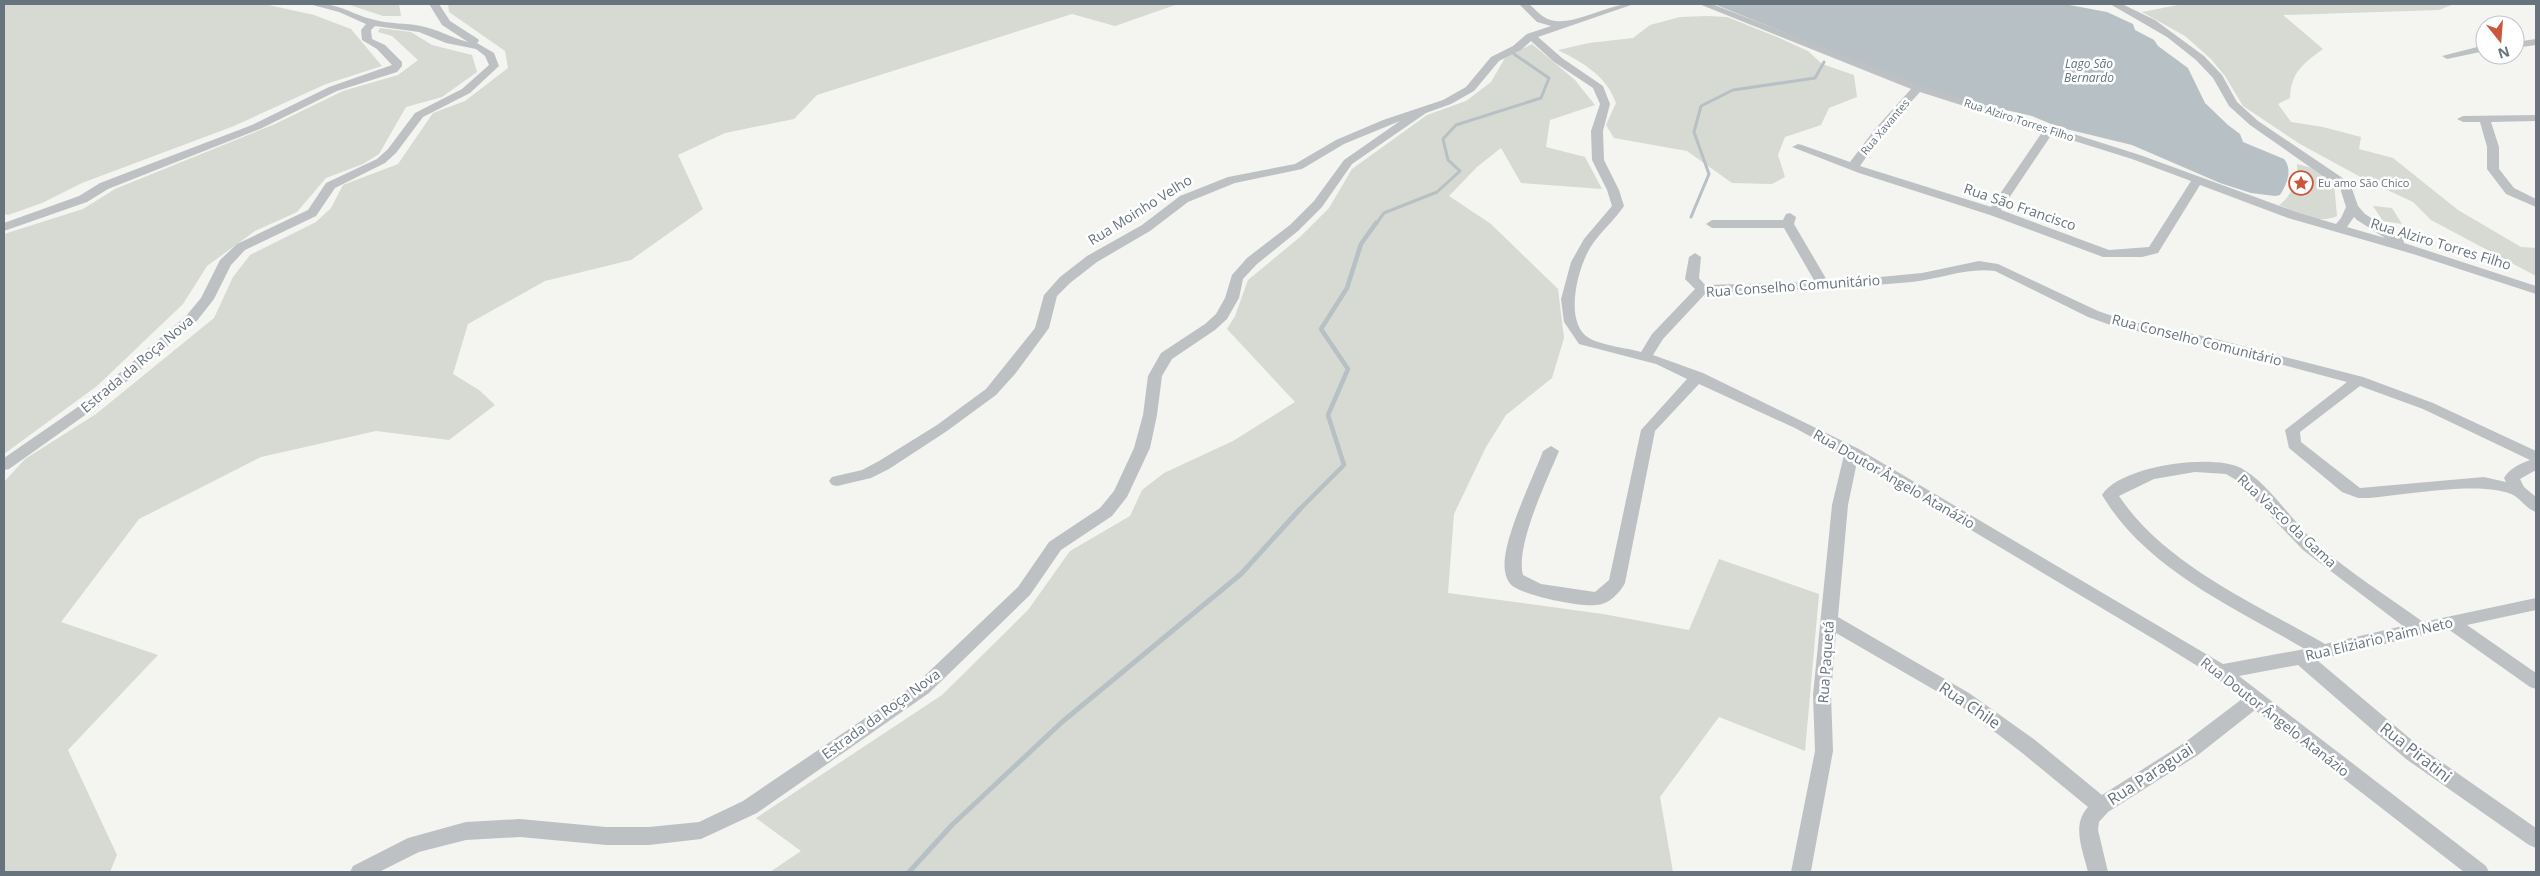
<svg xmlns="http://www.w3.org/2000/svg" width="2540" height="876" viewBox="0 0 2540 876" font-family="'Open Sans',sans-serif">
	<style>
		.green { fill: #d6dad2 }
		.water { fill: #b7c0c4 }
		.lines { fill: none; stroke-linecap: round; stroke-linejoin: round }
		.stream-far2 { stroke: #b7c0c4; stroke-width: 3 }
		.stream-far1 { stroke: #b7c0c4; stroke-width: 4.5 }
		.stream { stroke: #b7c0c4; stroke-width: 5 }
		.minor { fill: #bec1c4; fill-rule: evenodd }
		.labels { text-anchor: middle; stroke-width: 5; stroke-linejoin: round; paint-order: stroke }
		.far-street-label { font-size: 11px; fill: #67747e; stroke: #fff }
		.far-poi-label { font-size: 11px; fill: #67747e; stroke: #fff; text-anchor: start }
		.far-water-label { font-size: 12px; font-style: italic; fill: #63757b; stroke: #fff }
		.street-label { font-size: 14px; fill: #67747e; stroke: #fff }
		.near-street-label { font-size: 16px; fill: #67747e; stroke: #fff }
	</style>
	<rect width="100%" height="100%" fill="#f4f4f1"/>
	<g class="green">
		<path d="M4 4H264L314 15 351 29 382 66 326 84 234 126 82 183 42 203 8 215 4 214Z"/>
		<path d="M347 4H399L401 16H383Z"/>
		<path d="M448 4H1178L1115 26 1072 14 817 95 794 119 725 133 678 155 703 209 631 260 545 281 468 324 453 374 479 390 495 405 449 440 376 431 261 457 139 519 61 622 158 655 68 750 117 855 110 872H4V482L25 459 96 414 214 318 233 277 250 255 316 222 331 208 343 185 398 164 433 113 465 101 508 68 505 51 449 12Z"/>
		<path d="M2183 4H2454L2439 10 2283 15 2323 49C2303 64 2291 72 2290 98L2278 104 2291 122 2323 127 2361 137 2359 149 2393 158 2458 210 2521 247 2536 248V276L2431 220 2413 202 2366 180 2300 144 2243 106 2225 76 2211 59 2185 36 2142 12Z"/>
		<path d="M1707 16 1727 17 1777 37 1808 51 1822 64 1854 75 1857 97 1829 108 1821 125 1785 137 1778 155 1785 177 1772 184 1732 183 1687 151 1614 138 1606 125 1616 103C1606 75 1583 63 1558 50L1589 43 1633 38 1650 25 1680 17Z"/>
		<path d="M380 28 411 32 432 45 472 55 477 72 442 97 406 107 379 154 363 164 326 178 297 212 255 231 207 266 183 304 97 386 4 454V234L83 209 115 189 275 124 343 91 398 75 418 60 392 36 378 32Z"/>
		<path d="M1532 44 1575 80 1595 105 1550 120 1546 147 1585 157 1602 189 1521 183 1501 148 1477 167 1449 196 1491 224 1558 289 1564 338 1552 378 1506 415 1486 447 1454 514 1448 593 1603 614 1689 630 1719 559 1819 594 1805 751 1719 717 1660 797 1673 872H770L801 851 756 818 942 695 1028 610 1070 551 1130 516 1142 490 1164 473 1233 441 1295 402 1227 329 1235 316 1248 280 1300 237 1329 208 1352 169 1427 115 1466 101 1491 82 1505 58Z"/>
		<path d="M2297 164 2316 169 2334 183 2337 216C2318 225 2297 212 2279 205 2292 196 2298 179 2297 164Z"/>
		<path d="M2373 206 2392 208 2402 224 2383 221Z"/>
	</g>
	<path class="water" d="M1714 4H2064L2107 12 2133 24 2135 30 2154 40 2158 46 2188 68 2205 103 2228 125 2240 134 2243 142 2284 159C2293 170 2287 184 2280 195L2275 196 2251 193 2220 183 2132 145 2058 127 2032 116 1954 98 1901 80Z"/>
	<g class="lines">
		<g class="stream-far2">
			<path d="M1691 217 1709 174 1694 132 1701 106 1733 90 1815 78 1824 62"/>
			<path d="M1376 224 1384 213 1437 192 1460 171 1448 160 1443 139 1456 125 1541 98 1549 78 1514 54"/>
		</g>
		<path class="stream-far1" d="M1298 511 1344 465 1328 415 1348 369 1321 329 1347 288 1361 244 1376 223"/>
		<path class="stream" d="M909 872 952 825 1062 722 1241 574 1300 509"/>
		<g class="minor">
			<path d="M309 4C340 2 349 14 375 20 390 24 406 23 421 26 437 29 452 38 468 42L442 25 429 4H439L450 21 478 39 479 41 477 43 494 53 499 66 470 93 423 117 396 153 385 163 335 188 316 216 245 250 231 265 214 299 196 322 98 406 9 469 4 470V458L88 400 186 316 201 298 220 260 237 244 308 210 326 183 377 159 388 149 415 113 462 89 489 65 485 56 476 49 446 43 419 32 375 26 371 30 372 39 385 45 402 62V66L397 72 337 91 260 129 108 189 87 202 4 231V223L79 196 100 183 252 125 329 87 392 65 377 49 362 40 361 30 366 24 339 12Z"/>
			<path d="M1519 4H1529C1534 8 1539 14 1544 17 1567 32 1607 2 1634 4L1538 37 1562 58 1603 86 1610 104 1603 131 1604 160 1619 190 1624 206C1614 221 1599 233 1590 248 1578 268 1563 322 1589 338 1600 345 1627 348 1641 352L1652 334 1695 289 1685 279 1689 257 1695 253 1701 257 1699 278 1705 285 1815 282 1784 228H1712L1706 224 1712 220H1783L1786 214 1790 213 1796 217 1794 224 1828 282 1922 273 1979 261 1998 264 2098 311 2124 320 2208 337 2363 377 2433 403 2536 451V470L2520 479 2524 487 2536 497V512C2526 509 2521 498 2511 494 2478 481 2406 495 2369 498H2358L2342 492 2289 448 2285 430 2347 382 2208 345 2116 327 2088 317 1995 271C1967 267 1940 279 1912 282 1843 288 1775 291 1706 293L1663 339 1653 355 1703 373 1857 448 2223 664 2305 649C2233 607 2146 569 2102 495 2119 466 2212 453 2241 468 2271 485 2290 520 2316 543 2349 572 2387 596 2423 622L2536 598V610L2467 625 2536 673V689L2530 687 2448 629 2317 660 2420 747 2536 828V848L2529 845 2406 759 2298 665 2239 676 2486 866 2489 872H2464L2255 710 2198 755 2108 812 2099 822 2098 830 2108 872H2088C2083 851 2071 825 2088 807L2021 752 1957 703 1836 633 1831 695 1833 751 1811 871 1791 872 1815 751 1813 695 1832 505 1844 455 1795 428 1699 384 1655 431 1625 583C1620 593 1608 605 1596 605 1579 607 1528 596 1514 587 1508 583 1506 577 1505 571 1500 544 1533 478 1543 451L1551 446 1559 451C1547 480 1515 546 1523 575L1541 584 1595 592 1609 580 1641 430 1687 379 1656 364 1579 344 1564 322 1561 299 1571 262 1584 239 1612 206 1607 190 1592 160 1591 131 1600 104 1593 88 1554 62 1531 41 1521 50 1499 61 1474 91 1451 104 1426 113 1352 164 1322 207 1298 231 1257 264 1243 279 1239 298 1227 319 1215 330 1172 359 1162 376 1157 415 1150 448 1127 497 1112 516 1061 550 1030 595 929 693 757 813 701 839 649 845H606L520 837 466 840 419 852 379 872H350L353 866 408 838 466 822 520 819 606 827H649L699 822 743 801 917 683 1018 587 1049 542 1100 508 1114 491 1134 448 1143 415 1148 376 1161 353 1205 324 1216 314 1225 298 1232 275 1247 258 1290 225 1314 201 1344 160 1400 121 1344 144 1302 169 1235 183 1188 202 1150 231 1097 262 1070 283 1057 296 1049 328 1015 374 996 395 947 431 889 469 871 478 837 486 832 485 829 481 832 477 862 470 879 461 937 425 986 389 1035 328 1044 295 1060 277 1087 256 1142 225 1180 196 1228 177 1295 164 1336 140 1383 120 1443 100 1466 87 1491 57 1513 46 1527 34 1551 26 1537 22ZM2360 386 2423 409 2530 460C2520 464 2510 468 2504 478L2506 482 2484 477 2360 488 2301 442 2300 432ZM1857 462 2162 644 2215 677 2242 699 2184 743 2102 795 2035 740 1969 693 1838 617 1848 505ZM2195 472 2226 474 2236 480 2303 550 2403 626 2325 644C2256 604 2165 565 2119 496L2154 479Z"/>
			<path d="M1699 4H1712L1922 86 2140 155 2296 212 2336 224 2341 218 2346 207 2340 188 2250 125 2229 106 2213 78 2196 60 2167 37 2110 4H2122L2155 20 2204 56 2222 75 2237 102 2258 121 2350 183 2358 206 2365 214 2403 238 2404 243 2536 286V294L2413 254 2288 218 2200 185 2158 253 2142 257H2103L1990 215 1859 173 1792 147 1798 144 1802 145 1850 162 1875 129 1911 89ZM1920 92 2043 131 1991 207 1860 166 1883 133ZM2052 134 2132 159 2191 181 2149 247 2109 250 2001 210ZM2354 217 2357 220 2385 238 2347 227Z"/>
			<path d="M2536 39V45L2515 48V42Z"/>
			<path d="M2485 45V51L2447 59 2442 56Z"/>
			<path d="M2536 115V121L2491 122 2499 147V169L2514 188 2536 199V207L2506 194 2487 169V147L2480 122H2463L2457 119 2463 116Z"/>
		</g>
	</g>
	<defs>
		<g id="sight-ring" transform="scale(1.25)"><circle r="9.5" fill="#fff" stroke="#cb573a" stroke-width="1.5"/><path d="M0-6L1.8-2.2L6-1.7L2.9 1.2L3.7 5.4L0 3.3L-3.7 5.4L-2.9 1.2L-6-1.7L-1.8-2.2Z" fill="#cb573a"/></g>
	</defs>
	<g fill-rule="evenodd">
		<use href="#sight-ring" x="2301" y="183"/>
	</g>
	<g class="labels">
		<g class="far-street-label">
			<text transform="translate(2019 120) rotate(18)" y="4">Rua Alziro Torres Filho</text>
			<text transform="translate(1885 127) rotate(-50)" y="4">Rua Xavantes</text>
		</g>
		<g class="far-poi-label">
			<text x="2318" y="187">Eu amo São Chico</text>
		</g>
		<g class="far-water-label">
			<text x="2089" y="68">Lago São<tspan x="2089" dy="14">Bernardo</tspan></text>
		</g>
		<g class="street-label">
			<text transform="translate(2020 207) rotate(19)" y="5">Rua São Francisco</text>
			<text transform="translate(1140 210) rotate(-32)" y="5">Rua Moinho Velho</text>
			<text transform="translate(2441 244) rotate(17)" y="5">Rua Alziro Torres Filho</text>
			<text transform="translate(1793 286) rotate(-4)" y="5">Rua Conselho Comunitário</text>
			<text transform="translate(2197 340) rotate(14)" y="5">Rua Conselho Comunitário</text>
			<text transform="translate(137 364) rotate(-40)" y="5">Estrada da Roça Nova</text>
			<text transform="translate(1894 479) rotate(30)" y="5">Rua Doutor Ângelo Atanázio</text>
			<text transform="translate(2287 521) rotate(43)" y="5">Rua Vasco da Gama</text>
			<text transform="translate(2379 639) rotate(-13)" y="5">Rua Eliziario Paim Neto</text>
			<text transform="translate(1826 662) rotate(-86)" y="5">Rua Paquetá</text>
			<text transform="translate(881 714) rotate(-36)" y="5">Estrada da Roça Nova</text>
			<text transform="translate(2275 717) rotate(38)" y="5">Rua Doutor Ângelo Atanázio</text>
		</g>
		<g class="near-street-label">
			<text transform="translate(1970 705) rotate(34)" y="6">Rua Chile</text>
			<text transform="translate(2416 752) rotate(38)" y="6">Rua Piratini</text>
			<text transform="translate(2150 774) rotate(-33)" y="6">Rua Paraguai</text>
		</g>
	</g>
	<rect width="2540" height="876" fill="none" stroke="#67747e" stroke-width="10"/>
	<g transform="translate(2500 40) rotate(163)"><circle r="24" fill="#ffffff" stroke="#c2c7cb"/>
	<path d="M0-4L9 19L0 12L-9 19Z" fill="#cb573a"/>
	<text y="-8" font-size="14" font-weight="bold" text-anchor="middle" fill="#67747e">N</text>
	</g>
</svg>
